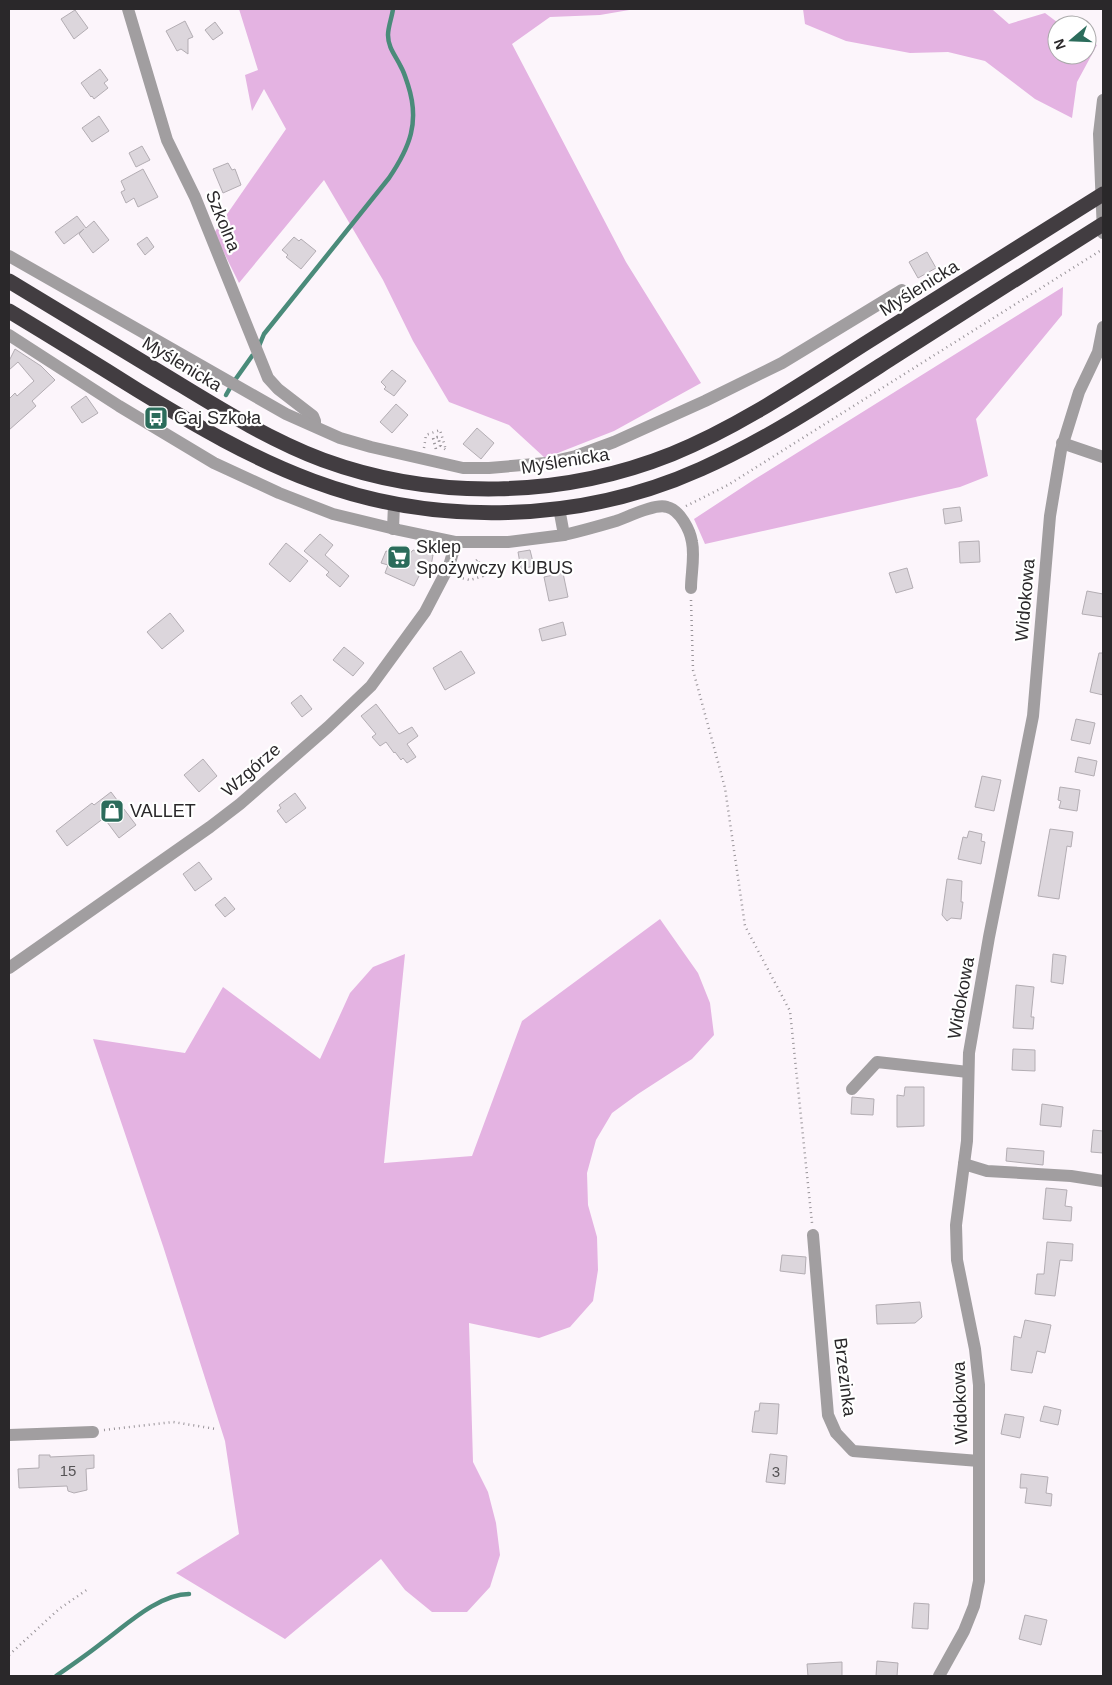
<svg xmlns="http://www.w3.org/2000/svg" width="1112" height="1685" viewBox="0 0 1112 1685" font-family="Helvetica,sans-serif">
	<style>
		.green { fill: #e4b3e2 }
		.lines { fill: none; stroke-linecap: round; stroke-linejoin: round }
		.stream { stroke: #4a8b7a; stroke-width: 4.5 }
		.building { fill: #dcd6dc; stroke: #b3adb3 }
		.path { stroke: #999499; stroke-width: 2.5; stroke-dasharray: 1 4; stroke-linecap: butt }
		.minor { stroke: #a19ea0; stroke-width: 12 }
		.highway { stroke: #423d41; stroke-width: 15 }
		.labels { text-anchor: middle; stroke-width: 4.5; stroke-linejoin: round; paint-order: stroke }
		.number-label { font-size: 15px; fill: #565456 }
		.street-label { font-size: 18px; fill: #2a282a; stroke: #fff }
		.poi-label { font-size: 18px; fill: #2a282a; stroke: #fff; text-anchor: start }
	</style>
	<rect width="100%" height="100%" fill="#fcf5fb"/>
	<g class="green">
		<path d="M239 9H635L600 15 550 17 512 44 626 262 701 383 614 431 545 458 509 425 449 402 413 341 383 280 324 180 239 283 214 233 286 129 264 89 252 111 245 75 258 70Z"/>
		<path d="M803 9H988L993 10 1009 24 1045 13 1061 25H1057V55H1087V40L1097 45 1077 82 1072 118 1035 99 985 61 948 52 910 53 846 41 805 24Z"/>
		<path d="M1063 287 1062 315 976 419 988 476 960 487 705 544 694 519 755 479Z"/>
		<path d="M660 919 698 973 710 1003 714 1035 692 1059 638 1094 612 1113 596 1140 587 1173 588 1205 597 1237 598 1270 593 1301 570 1327 539 1338 469 1323 473 1462 488 1492 496 1523 500 1555 490 1587 467 1612H432L405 1590 381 1559 285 1639 176 1573 239 1534 225 1441 163 1246 93 1039 185 1053 223 987 320 1059 350 993 373 967 405 954 384 1163 472 1156 522 1021Z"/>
	</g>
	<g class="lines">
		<g class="stream">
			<path d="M259 346 264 334 389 178C410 147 420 122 408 85 406 79 404 72 401 67 396 56 388 48 388 35 388 27 392 17 393 9"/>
			<path d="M235 380 252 356"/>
			<path d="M226 395 230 388"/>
			<path d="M56 1676C72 1665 88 1654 103 1642 126 1625 159 1594 189 1594"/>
		</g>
	</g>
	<g class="building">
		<path d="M75 10 88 28 74 39 61 19Z"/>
		<path d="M185 21 193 37 188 39V54L181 49 177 51 166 31Z"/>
		<path d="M215 22 223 33 213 40 205 30Z"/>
		<path d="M100 69 108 80 104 83 108 88 94 99 92 96 91 97 81 83Z"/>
		<path d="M99 116 109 131 92 142 82 128Z"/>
		<path d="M142 146 150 160 136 167 129 153Z"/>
		<path d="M228 163 232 170 235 169 241 185 223 193 213 169Z"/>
		<path d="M143 169 158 197 138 207 134 198 126 203 121 192 125 190 121 181Z"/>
		<path d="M77 216 86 228 94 221 109 240 93 253 79 234 84 229 64 244 55 232Z"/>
		<path d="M147 237 154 247 145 255 137 244Z"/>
		<path d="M294 237 299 241 301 239 316 251 301 269 286 257 288 255 282 250Z"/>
		<path d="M927 252 936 268 918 278 909 262Z"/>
		<path d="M15 349 41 366 55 380 32 401 36 406 9 430V399L15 393 17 396 34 381 18 362 9 370V361Z"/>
		<path d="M392 370 406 381 394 396 384 389 386 387 381 382Z"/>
		<path d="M86 396 98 413 82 423 71 407Z"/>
		<path d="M396 404 408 415 392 433 380 422Z"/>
		<path d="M477 428 494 443 481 459 463 444Z"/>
		<path d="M960 507 962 521 945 524 943 509Z"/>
		<path d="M320 534 333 545 325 555 349 576 340 587 326 575 329 572 304 551Z"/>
		<path d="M979 541 980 562 960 563 959 542Z"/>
		<path d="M286 543 308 561 290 582 269 564Z"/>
		<path d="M413 550 433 555 431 566 425 564 414 586 385 573 388 565 381 563 386 551 406 558Z"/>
		<path d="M530 550 534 566 521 569 518 552Z"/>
		<path d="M907 568 913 588 896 593 889 573Z"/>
		<path d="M563 573 568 597 549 601 544 577Z"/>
		<path d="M1087 591 1103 594V617L1082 614Z"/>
		<path d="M170 613 184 631 162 649 147 632Z"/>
		<path d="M563 622 566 635 542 641 539 629Z"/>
		<path d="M344 647 364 663 353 676 333 660Z"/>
		<path d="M461 651 475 673 445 690 433 668Z"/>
		<path d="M1099 653H1103V695L1090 692Z"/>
		<path d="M301 695 312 709 302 717 291 703Z"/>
		<path d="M376 704 399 734 412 727 418 736 407 744 416 757 407 763 403 758 401 760 395 752 394 753 386 742 380 746 372 737 376 734 361 716Z"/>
		<path d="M1076 719 1095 723 1090 744 1071 740Z"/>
		<path d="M1078 757 1097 761 1094 776 1075 772Z"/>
		<path d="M203 759 217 776 199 792 184 775Z"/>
		<path d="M982 776 1001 780 994 811 975 807Z"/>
		<path d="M1060 787 1080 790 1077 811 1059 808 1061 801 1058 800Z"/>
		<path d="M111 792 136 825 119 838 104 818 67 846 56 831 92 803 94 805Z"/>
		<path d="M295 793 306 808 286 823 277 811 281 808 279 805Z"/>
		<path d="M1050 829 1073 832 1071 847 1067 846 1059 899 1038 896Z"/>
		<path d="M969 831 982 834 981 841 985 842 981 864 958 859 963 837 967 838Z"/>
		<path d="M199 862 212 879 195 891 183 874Z"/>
		<path d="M947 879 962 881 961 902H963L961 919 951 918 947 921 942 915Z"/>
		<path d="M225 897 235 909 225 917 215 905Z"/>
		<path d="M1053 954 1066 956 1063 984 1051 982Z"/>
		<path d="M1016 985 1034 987 1031 1017H1034L1033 1029 1013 1028Z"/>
		<path d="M1013 1049 1035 1050V1071L1012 1070Z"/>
		<path d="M905 1087H924V1126L897 1127V1095L904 1096Z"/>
		<path d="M852 1097 874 1099 873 1115 851 1114Z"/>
		<path d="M1042 1104 1063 1107 1061 1127 1040 1125Z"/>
		<path d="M1093 1130 1103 1131V1153L1091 1152Z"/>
		<path d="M1007 1148 1044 1151 1043 1165 1006 1161Z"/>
		<path d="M1046 1188 1067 1190 1065 1206 1072 1207 1071 1221 1043 1219Z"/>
		<path d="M1047 1242 1073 1244 1072 1261 1060 1260 1055 1296 1035 1294 1037 1274H1044Z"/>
		<path d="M782 1255 806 1257 805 1274 780 1271Z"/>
		<path d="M920 1302 922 1317 915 1323 877 1324 876 1305Z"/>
		<path d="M1025 1320 1051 1325 1045 1353 1037 1351 1032 1373 1011 1370 1014 1336 1021 1338Z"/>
		<path d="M760 1403 779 1404 777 1434 752 1432 755 1411H759Z"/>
		<path d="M1044 1406 1061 1410 1058 1425 1040 1421Z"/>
		<path d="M1005 1414 1024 1417 1020 1438 1001 1434Z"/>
		<path d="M770 1454 787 1456 785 1484 766 1482Z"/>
		<path d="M39 1455H50V1457L94 1455V1468L86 1469 87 1490 74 1493 68 1491 67 1486 19 1488 18 1469 39 1468Z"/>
		<path d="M1021 1474 1048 1477 1046 1493 1052 1494 1051 1506 1025 1503 1027 1488H1020Z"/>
		<path d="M914 1603 929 1604 928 1629 912 1628Z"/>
		<path d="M1025 1615 1047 1620 1041 1645 1019 1639Z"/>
		<path d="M877 1661 898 1663 897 1676H876Z"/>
		<path d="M842 1662V1676H808L807 1664Z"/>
	</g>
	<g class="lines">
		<g class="path">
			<path d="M424 448 426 435 440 430 446 450 441 446 438 437 433 438 436 449"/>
			<path d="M436 449 433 438 438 437 441 450"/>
			<path d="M686 506 728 485 1103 249"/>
			<path d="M468 563 471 574"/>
			<path d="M458 577 470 580 483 576 478 559 474 563 477 573"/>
			<path d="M691 600 693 670 725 788 745 926 790 1011 812 1223"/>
			<path d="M104 1430 173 1422 216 1429"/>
			<path d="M9 1655 59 1609 88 1589"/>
		</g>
		<g class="minor">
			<path d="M128 9 167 140 195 197 268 378 278 389 313 416 315 421V426"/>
			<path d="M1103 100 1099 134 1103 233"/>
			<path d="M9 256 286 414 340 438 371 447 463 468H489L546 463 576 456 614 442 705 401 782 363 902 290"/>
			<path d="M9 335 119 406 214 463 279 493 333 514 399 530 456 542H508L564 535 559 508"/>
			<path d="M1062 443 1103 457"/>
			<path d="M393 529 394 504"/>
			<path d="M564 535C581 531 599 526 616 521 628 517 655 503 667 507 680 510 690 530 692 542 695 557 691 574 691 588"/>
			<path d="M9 968 210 827 240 804 328 727 371 686 425 612 449 566 456 542"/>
			<path d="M852 1089 877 1062 968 1072"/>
			<path d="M964 1164 987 1171 1071 1176 1103 1181"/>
			<path d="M813 1235 828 1415 836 1433 853 1451 979 1461"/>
			<path d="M9 1435 93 1432"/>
			<path d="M939 1676 964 1631 974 1606 979 1581V1385L975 1349 957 1260 956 1225 967 1141 969 1053 989 937 1033 716 1050 516 1061 450 1079 392 1098 352 1103 327"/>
		</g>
		<g class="highway">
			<path d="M9 281C59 311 110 342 161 373 214 405 265 438 323 460 435 501 562 498 672 454 741 426 806 381 869 341 947 292 1025 243 1103 194"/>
			<path d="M9 311C52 337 96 364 139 391 195 425 251 458 313 481 436 527 581 523 701 469 768 439 830 398 892 358 962 313 1033 268 1103 224"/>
		</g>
	</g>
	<defs>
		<g id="bus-square" transform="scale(1.25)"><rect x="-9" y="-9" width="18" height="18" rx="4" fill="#2b6c5b" stroke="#fff"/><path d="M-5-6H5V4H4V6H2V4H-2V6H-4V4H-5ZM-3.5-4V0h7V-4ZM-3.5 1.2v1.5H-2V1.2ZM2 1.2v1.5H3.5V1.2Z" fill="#fff"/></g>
		<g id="supermarket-square" transform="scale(1.25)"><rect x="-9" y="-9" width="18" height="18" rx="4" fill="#2b6c5b" stroke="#fff"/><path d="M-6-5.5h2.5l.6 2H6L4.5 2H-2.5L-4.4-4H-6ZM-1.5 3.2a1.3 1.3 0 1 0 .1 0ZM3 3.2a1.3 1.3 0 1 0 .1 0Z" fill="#fff"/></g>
		<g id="shop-square" transform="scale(1.25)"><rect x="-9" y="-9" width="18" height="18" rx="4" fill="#2b6c5b" stroke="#fff"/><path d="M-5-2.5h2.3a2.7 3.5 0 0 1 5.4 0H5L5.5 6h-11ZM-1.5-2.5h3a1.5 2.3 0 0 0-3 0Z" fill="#fff"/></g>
	</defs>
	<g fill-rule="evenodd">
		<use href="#bus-square" x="156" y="418"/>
		<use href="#supermarket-square" x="399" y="557"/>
		<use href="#shop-square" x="112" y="811"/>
	</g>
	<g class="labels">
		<g class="number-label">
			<text x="68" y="1476">15</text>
			<text x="776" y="1477">3</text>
		</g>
		<g class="street-label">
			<text transform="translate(223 221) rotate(68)" y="6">Szkolna</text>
			<text transform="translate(919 288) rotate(-32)" y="6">Myślenicka</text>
			<text transform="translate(182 364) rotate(31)" y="6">Myślenicka</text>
			<text transform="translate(565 461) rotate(-9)" y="6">Myślenicka</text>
			<text transform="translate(1025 600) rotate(-85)" y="6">Widokowa</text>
			<text transform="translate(251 770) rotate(-41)" y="6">Wzgórze</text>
			<text transform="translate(961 998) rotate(-80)" y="6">Widokowa</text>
			<text transform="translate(845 1377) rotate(83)" y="6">Brzezinka</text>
			<text transform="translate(960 1403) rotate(-92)" y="6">Widokowa</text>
		</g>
		<g class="poi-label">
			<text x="174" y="424">Gaj Szkoła</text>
			<text x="416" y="553">Sklep<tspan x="416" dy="21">Spożywczy KUBUS</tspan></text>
			<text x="130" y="817">VALLET</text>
		</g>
	</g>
	<rect width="1112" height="1685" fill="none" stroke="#2a282a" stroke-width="20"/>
	<g transform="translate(1072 40) rotate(251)"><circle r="24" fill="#ffffff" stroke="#aaa9aa"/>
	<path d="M0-4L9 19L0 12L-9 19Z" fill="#2b6c5b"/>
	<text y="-8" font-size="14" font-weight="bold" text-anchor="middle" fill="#2a282a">N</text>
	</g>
</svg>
